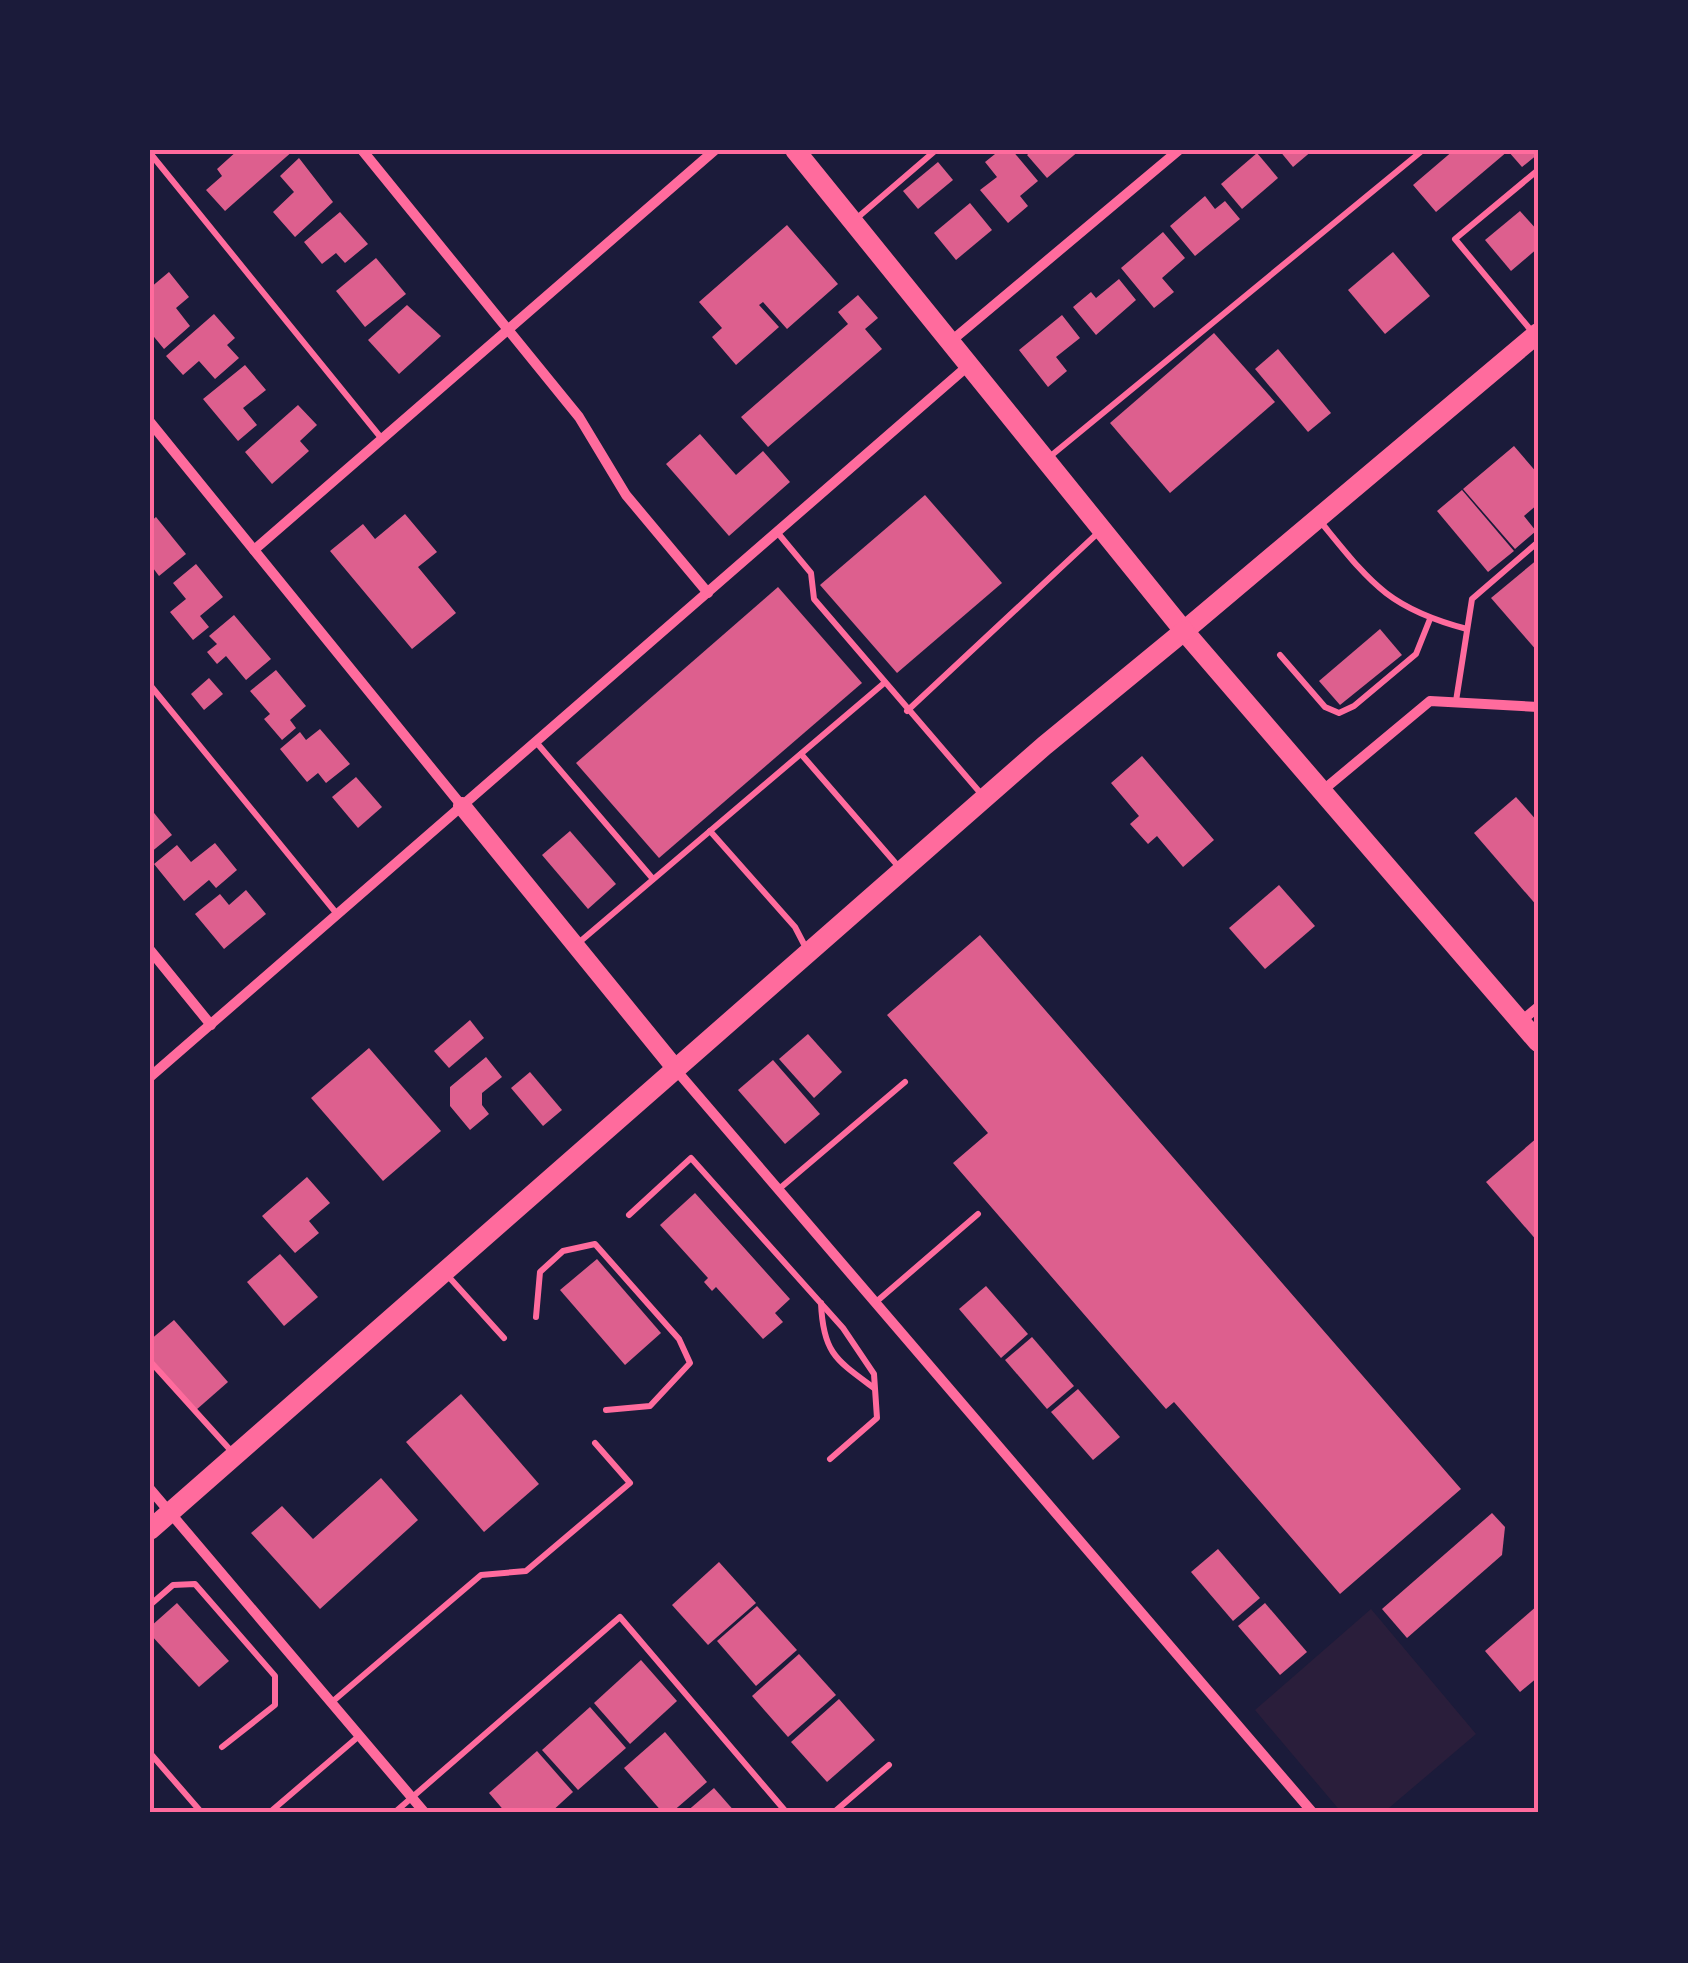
<svg xmlns="http://www.w3.org/2000/svg" width="1688" height="1963" viewBox="0 0 1688 1963" font-family="Inter,sans-serif">
	<style>
		.green { fill: #2a1e3b }
		.building { fill: #dd5f8e }
		.lines { fill: none; stroke-linecap: round; stroke-linejoin: round }
		.service { stroke: #ff6b9d; stroke-width: 6 }
		.minor { stroke: #ff6b9d; stroke-width: 10 }
		.tertiary { stroke: #ff6b9d; stroke-width: 18 }
		.secondary { stroke: #ff6b9d; stroke-width: 20 }
		.primary { stroke: #ff6b9d; stroke-width: 20 }
		.neatline { fill: none; stroke: #ff6b9d; stroke-width: 4 }
	</style>
	<rect width="100%" height="100%" fill="#1b1b3a"/>
	<path class="green" d="M1371 1609 1476 1734 1383 1813H1342L1255 1710Z"/>
	<g class="building">
		<path d="M238 150H294L225 211 206 190 222 176 217 169Z"/>
		<path d="M1000 150H1012L1038 181 1020 196 1028 206 1008 223 980 190 997 177 985 162Z"/>
		<path d="M1033 150H1080L1047 178 1027 155Z"/>
		<path d="M1279 150H1313L1293 167Z"/>
		<path d="M1454 150H1538V154L1522 167 1508 151 1436 212 1413 185Z"/>
		<path d="M1257 153 1278 178 1242 209 1221 184Z"/>
		<path d="M299 158 333 202 295 237 273 212 294 192 280 176Z"/>
		<path d="M938 162 953 180 918 209 903 191Z"/>
		<path d="M1205 196 1215 209 1225 201 1240 219 1195 256 1170 226Z"/>
		<path d="M970 203 992 230 956 260 934 233Z"/>
		<path d="M1520 211 1538 231V248L1511 271 1485 240Z"/>
		<path d="M340 212 368 244 345 263 336 253 322 264 304 242Z"/>
		<path d="M787 225 838 284 787 329 763 302 759 305 779 327 736 365 712 337 722 328 699 302Z"/>
		<path d="M1163 232 1185 258 1162 278 1174 292 1154 308 1121 268Z"/>
		<path d="M1393 252 1430 296 1385 334 1348 290Z"/>
		<path d="M376 258 406 294 365 327 336 291Z"/>
		<path d="M169 272 189 297 176 308 190 326 164 349 150 332V288Z"/>
		<path d="M1119 279 1136 300 1096 335 1073 307 1091 292 1096 298Z"/>
		<path d="M858 295 878 318 865 329 882 349 768 447 741 417 848 324 838 312Z"/>
		<path d="M407 305 441 336 399 374 368 340Z"/>
		<path d="M214 314 235 338 227 345 239 358 215 379 199 361 183 375 166 356Z"/>
		<path d="M1062 315 1080 338 1056 357 1067 371 1048 387 1019 350Z"/>
		<path d="M1214 333 1275 402 1170 493 1110 423Z"/>
		<path d="M1278 349 1331 413 1308 432 1255 369Z"/>
		<path d="M245 365 266 390 243 408 257 425 238 441 203 399Z"/>
		<path d="M298 405 317 425 300 441 309 451 272 484 245 452Z"/>
		<path d="M700 434 736 475 763 451 790 482 729 536 666 464Z"/>
		<path d="M1514 446 1538 474V504L1524 516 1536 531 1515 549 1463 489Z"/>
		<path d="M1462 490 1514 551 1488 572 1437 511Z"/>
		<path d="M925 495 1002 583 897 673 820 585Z"/>
		<path d="M405 514 437 552 418 567 456 613 412 649 330 551 363 524 375 539Z"/>
		<path d="M156 517 186 554 159 576 150 564V522Z"/>
		<path d="M1538 559V652L1491 598Z"/>
		<path d="M196 564 223 597 200 616 209 627 193 640 170 612 186 599 173 583Z"/>
		<path d="M778 587 862 683 659 858 576 763Z"/>
		<path d="M234 615 271 659 246 680 226 656 217 664 207 652 217 644 209 636Z"/>
		<path d="M1380 629 1402 655 1340 705 1319 681Z"/>
		<path d="M276 670 306 706 290 720 296 728 282 740 264 719 270 714 250 691Z"/>
		<path d="M209 678 223 694 204 710 191 694Z"/>
		<path d="M320 729 350 764 326 783 318 773 307 782 280 749 300 732 306 740Z"/>
		<path d="M1142 756 1214 840 1183 867 1157 836 1148 844 1130 824 1139 816 1111 783Z"/>
		<path d="M356 777 382 807 358 828 332 797Z"/>
		<path d="M1516 797 1538 822V907L1474 833Z"/>
		<path d="M150 808 172 835 150 853Z"/>
		<path d="M570 831 616 884 588 909 542 855Z"/>
		<path d="M215 843 237 870 216 888 209 880 184 901 154 864 177 845 191 862Z"/>
		<path d="M1279 885 1315 926 1265 969 1229 928Z"/>
		<path d="M246 890 266 914 224 949 195 914 220 894 229 905Z"/>
		<path d="M980 935 1461 1489 1340 1594 1174 1402 1166 1409 953 1163 988 1133 887 1015Z"/>
		<path d="M470 1020 484 1038 449 1068 434 1051Z"/>
		<path d="M808 1034 842 1072 814 1098 779 1059Z"/>
		<path d="M369 1048 441 1131 383 1181 311 1098Z"/>
		<path d="M486 1057 502 1077 482 1093V1105L489 1114 470 1130 450 1106V1087Z"/>
		<path d="M773 1060 820 1114 785 1144 738 1090Z"/>
		<path d="M530 1072 562 1110 543 1126 511 1088Z"/>
		<path d="M1538 1137V1242L1486 1182Z"/>
		<path d="M307 1177 330 1203 309 1221 319 1233 295 1253 262 1216Z"/>
		<path d="M695 1193 790 1299 775 1313 783 1322 763 1339 716 1287 712 1291 704 1282 708 1278 660 1225Z"/>
		<path d="M280 1254 318 1297 284 1326 247 1282Z"/>
		<path d="M597 1259 661 1333 625 1365 560 1290Z"/>
		<path d="M986 1286 1028 1334 1001 1358 959 1309Z"/>
		<path d="M174 1320 228 1382 196 1410 150 1357V1340Z"/>
		<path d="M1032 1337 1074 1386 1047 1409 1005 1360Z"/>
		<path d="M1078 1389 1120 1437 1093 1460 1051 1412Z"/>
		<path d="M461 1394 539 1484 484 1532 406 1442Z"/>
		<path d="M381 1478 418 1520 320 1609 251 1533 282 1506 313 1539Z"/>
		<path d="M1492 1513 1505 1527 1502 1555 1407 1638 1382 1609Z"/>
		<path d="M1218 1549 1260 1598 1233 1621 1191 1572Z"/>
		<path d="M719 1562 756 1603 708 1645 672 1605Z"/>
		<path d="M177 1603 229 1661 199 1687 150 1634V1627Z"/>
		<path d="M1265 1603 1307 1652 1280 1675 1238 1626Z"/>
		<path d="M1538 1605V1677L1520 1692 1485 1651Z"/>
		<path d="M757 1606 797 1650 756 1686 717 1641Z"/>
		<path d="M799 1654 836 1695 788 1737 752 1696Z"/>
		<path d="M641 1660 677 1701 630 1744 594 1703Z"/>
		<path d="M839 1699 875 1740 827 1782 791 1742Z"/>
		<path d="M590 1707 626 1748 578 1790 542 1750Z"/>
		<path d="M665 1732 707 1782 671 1813H663L624 1768Z"/>
		<path d="M537 1751 573 1792 550 1813H506L489 1793Z"/>
		<path d="M714 1788 736 1813H685Z"/>
	</g>
	<g class="lines">
		<g class="service">
			<path d="M150 153 382 439"/>
			<path d="M857 218 936 150"/>
			<path d="M1534 334 1455 239 1538 170"/>
			<path d="M1047 459 1423 150"/>
			<path d="M1320 521C1370 582 1387 608 1467 629"/>
			<path d="M777 532 811 573 814 599 983 796"/>
			<path d="M1280 655 1325 707 1339 713 1354 706 1416 654 1430 619"/>
			<path d="M150 685 337 914"/>
			<path d="M1456 701 1472 599 1538 542"/>
			<path d="M907 711 1100 531"/>
			<path d="M536 742 653 879"/>
			<path d="M801 754 898 866"/>
			<path d="M710 831 795 927 807 950"/>
			<path d="M576 945 883 684"/>
			<path d="M779 1189 905 1082"/>
			<path d="M629 1215 691 1158 843 1328 874 1374 877 1418 830 1459"/>
			<path d="M448 1276 504 1338"/>
			<path d="M876 1302 978 1214"/>
			<path d="M821 1303C823 1353 836 1360 874 1388"/>
			<path d="M536 1317 540 1272 563 1251 595 1244 679 1339 690 1363 650 1406 606 1410"/>
			<path d="M150 1361 233 1453"/>
			<path d="M150 1605 173 1585 195 1584 275 1676V1705L222 1747"/>
			<path d="M332 1702 481 1575 526 1571 630 1483 595 1443"/>
			<path d="M150 1753 202 1813"/>
			<path d="M269 1813 359 1736"/>
			<path d="M394 1813 620 1617 787 1813"/>
			<path d="M833 1813 889 1765"/>
		</g>
		<g class="minor">
			<path d="M362 150 579 417 626 495 708 593"/>
			<path d="M950 342 1179 150"/>
			<path d="M150 422 462 806"/>
			<path d="M254 550 715 150"/>
			<path d="M1322 791 1430 701 1538 707"/>
			<path d="M150 950 211 1025"/>
			<path d="M1520 1022 1538 1007"/>
			<path d="M676 1070 1313 1813"/>
			<path d="M150 1077 969 365"/>
			<path d="M150 1489 425 1813"/>
		</g>
		<path class="tertiary" d="M462 806 676 1069"/>
		<path class="secondary" d="M1184 631 1538 333"/>
		<g class="primary">
			<path d="M795 150 1184 631 1538 1042"/>
			<path d="M150 1530 1044 746 1184 631"/>
		</g>
	</g>
	<rect width="1688" height="1963" fill="none" stroke="#1b1b3a" stroke-width="305"/>
	<rect x="152" y="152" width="1384" height="1658" class="neatline"/>
</svg>
